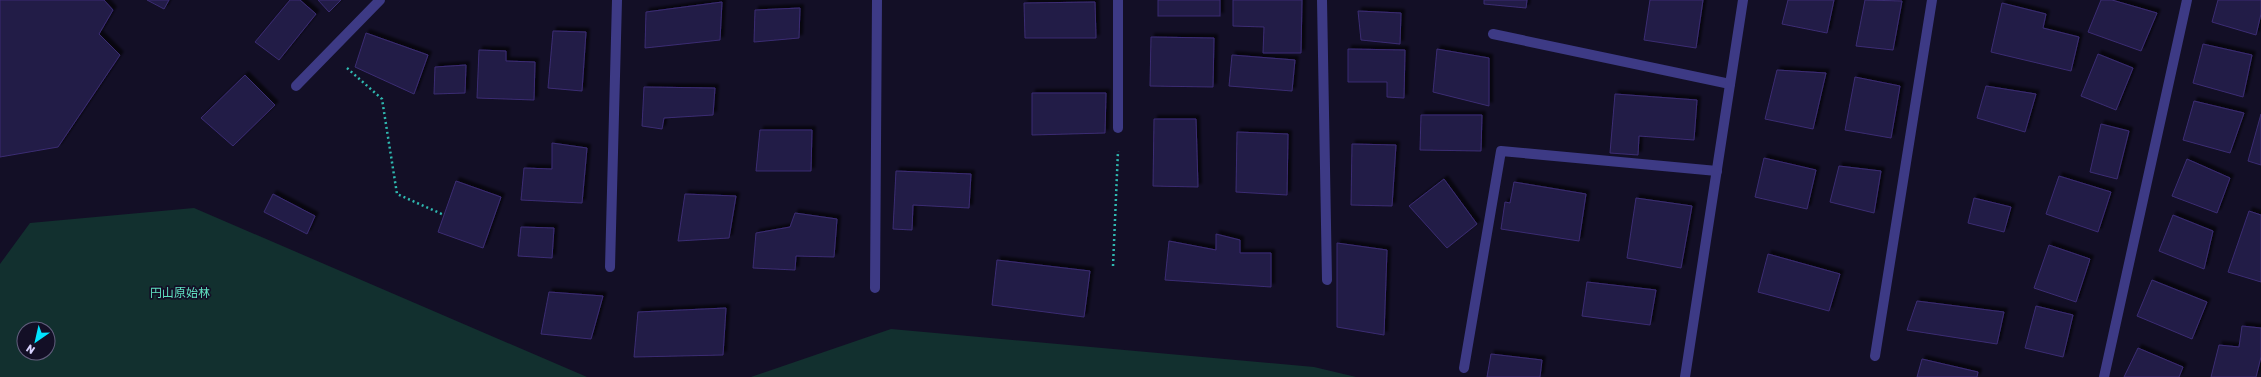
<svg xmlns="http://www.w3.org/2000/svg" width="2261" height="377" viewBox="0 0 2261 377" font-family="Rubik,'Noto Sans JP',sans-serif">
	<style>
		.green { fill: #12302f; fill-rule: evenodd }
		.building { fill: #241b47; stroke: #3b2d73; filter: url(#shadow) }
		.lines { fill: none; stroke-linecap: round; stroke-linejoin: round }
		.path { stroke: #2fb8b0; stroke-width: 2.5; stroke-dasharray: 2 3; stroke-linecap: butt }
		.minor { stroke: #3d3a85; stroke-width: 10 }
		.labels { text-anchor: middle; stroke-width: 3.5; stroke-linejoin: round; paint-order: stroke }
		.park-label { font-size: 12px; fill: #5fe0c0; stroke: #130f26 }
	</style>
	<defs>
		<filter id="shadow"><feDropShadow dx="3.5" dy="-3.5" stdDeviation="1" flood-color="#0009"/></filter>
	</defs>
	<rect width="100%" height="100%" fill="#130f26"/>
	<g class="green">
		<path d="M194 208 587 377H0V264L30 223ZM24 329H48V353H24Z"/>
		<path d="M891 329 1314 367 1356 377H751Z"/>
	</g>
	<g class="building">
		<path d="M0 0H104L113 10 99 34 120 55 58 147 0 157Z"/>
		<path d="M147 0H169L164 9Z"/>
		<path d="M290 0H300L316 14 279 60 255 42Z"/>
		<path d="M318 0H341L329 12Z"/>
		<rect x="1158" y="0" width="62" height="16"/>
		<path d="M1233 0H1302L1301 53H1263L1264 27 1233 26Z"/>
		<path d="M1484 0H1527L1526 8 1484 4Z"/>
		<path d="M1650 0H1703L1696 48 1644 40Z"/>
		<path d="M1788 0H1834L1827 33 1782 24Z"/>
		<path d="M1865 0 1902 1 1893 50 1856 46Z"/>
		<path d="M2101 0H2112L2157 13 2141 51 2088 32Z"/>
		<path d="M2218 0H2261V14L2256 35 2212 22Z"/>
		<path d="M722 2 720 40 645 48 646 12Z"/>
		<path d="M1095 2 1096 38H1025L1024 3Z"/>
		<path d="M2002 3 2046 14 2043 28 2079 37 2071 71 1991 52Z"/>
		<path d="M800 8 799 38 754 42 755 10Z"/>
		<path d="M1358 11 1401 13 1400 44 1361 40Z"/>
		<path d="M553 31 586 32 582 91 548 88Z"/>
		<path d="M366 33 428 55 414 94 355 67Z"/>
		<path d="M1151 37 1214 38 1213 87 1150 86Z"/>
		<path d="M2203 44 2252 55 2243 97 2193 83Z"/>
		<path d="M1348 49 1405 50 1404 98 1387 97V82H1348Z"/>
		<path d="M1437 49 1489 58V106L1433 92Z"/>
		<path d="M479 50 506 51V61L535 62 534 100 477 98Z"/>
		<path d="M2098 54 2133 68 2116 110 2081 96Z"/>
		<path d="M1232 55 1295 60 1292 91 1229 86Z"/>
		<path d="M466 65 465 93 434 94 435 67Z"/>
		<path d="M1777 70 1826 73 1813 129 1765 119Z"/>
		<path d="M245 75 275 105 233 146 201 118Z"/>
		<path d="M1855 77 1900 86 1891 138 1845 130Z"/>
		<path d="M1986 86 2036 94 2025 132 1977 118Z"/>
		<path d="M644 87 715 88 713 115 664 118 662 129 642 126Z"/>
		<path d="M1032 93H1106L1105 133 1032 135Z"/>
		<path d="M1615 94 1697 100 1694 140 1639 136 1638 155 1610 153Z"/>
		<path d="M2194 101 2244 113 2230 153 2183 140Z"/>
		<path d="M2261 114V165L2248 161Z"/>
		<path d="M1421 115H1482L1481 151 1420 150Z"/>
		<path d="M1154 119H1196L1198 187 1153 186Z"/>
		<path d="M2101 124 2129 131 2117 179 2090 172Z"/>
		<path d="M760 130H812L811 171H756Z"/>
		<path d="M1237 132 1288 134 1287 195 1236 192Z"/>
		<path d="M552 143 587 148 582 203 521 200 524 168 552 169Z"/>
		<path d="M1352 144 1396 145 1392 206 1351 205Z"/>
		<path d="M1764 158 1816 170 1807 209 1755 197Z"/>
		<path d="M2187 159 2230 178 2217 213 2172 196Z"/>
		<path d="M1839 166 1881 171 1874 213 1830 202Z"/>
		<path d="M896 171 971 174 969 208 913 205 912 230 893 229Z"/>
		<path d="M2059 176 2111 192 2098 232 2046 214Z"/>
		<path d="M1444 179 1477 224 1447 248 1409 206Z"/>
		<path d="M456 181 501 197 483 248 438 232Z"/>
		<path d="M1514 182 1586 194 1579 241 1501 229 1505 202 1510 203Z"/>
		<path d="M273 194 315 216 307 234 264 212Z"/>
		<path d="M685 194 736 196 729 238 678 241Z"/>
		<path d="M1636 198 1692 206 1681 268 1627 258Z"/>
		<path d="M1974 198 2011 207 2004 232 1968 223Z"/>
		<path d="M2249 211 2261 215V282L2228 272Z"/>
		<path d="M795 213 837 219 834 257 796 256 795 270 753 268 756 233 790 227Z"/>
		<path d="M2173 215 2213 231 2204 269 2159 251Z"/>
		<path d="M521 227 554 228 552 258 518 256Z"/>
		<path d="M1216 234 1240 240V253H1271V287L1165 280 1169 241 1216 250Z"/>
		<path d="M1337 243 1387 250 1384 335 1337 327Z"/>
		<path d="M2049 245 2090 259 2076 302 2034 288Z"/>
		<path d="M1768 254 1840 274 1829 311 1758 292Z"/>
		<path d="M997 260 1090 271 1084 317 992 305Z"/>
		<path d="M2152 280 2207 302 2192 339 2137 316Z"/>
		<path d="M1587 282 1656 290 1650 325 1582 316Z"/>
		<path d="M549 292 603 296 591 339 541 334Z"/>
		<path d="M1917 301 2004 312 1997 344 1907 330Z"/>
		<path d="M2036 306 2073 315 2063 357 2025 348Z"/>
		<path d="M726 308 723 355 634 357 638 312Z"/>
		<path d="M2242 326 2261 328V357L2256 377H2211L2219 345 2239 347Z"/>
		<path d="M2138 348 2183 367 2179 377H2124Z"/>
		<path d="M1491 354 1542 360 1540 377H1487Z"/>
		<path d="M1922 359 1978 372 1977 377H1917Z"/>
	</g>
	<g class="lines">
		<g class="path">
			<path d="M347 68 382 99 397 194 444 215"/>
			<path d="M1113 266 1118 151"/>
		</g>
		<g class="minor">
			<path d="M1118 0V128"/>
			<path d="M1322 0 1327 280"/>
			<path d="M1493 34 1730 84"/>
			<path d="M296 86 380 0"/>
			<path d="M610 267 617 0"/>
			<path d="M875 288 877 0"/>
			<path d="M1875 356 1932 0"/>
			<path d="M1464 368 1501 151 1717 171"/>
			<path d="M1685 377 1743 0"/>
			<path d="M2104 377 2187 0"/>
		</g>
	</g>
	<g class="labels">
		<g class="park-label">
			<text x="180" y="297">円山原始林</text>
		</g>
	</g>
	<g transform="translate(36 341) rotate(214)"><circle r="19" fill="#130f26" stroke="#625e7d"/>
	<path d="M0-3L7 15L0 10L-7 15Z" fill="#00e5ff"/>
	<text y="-6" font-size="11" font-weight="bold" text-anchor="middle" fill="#d9d4ff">N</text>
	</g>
</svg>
